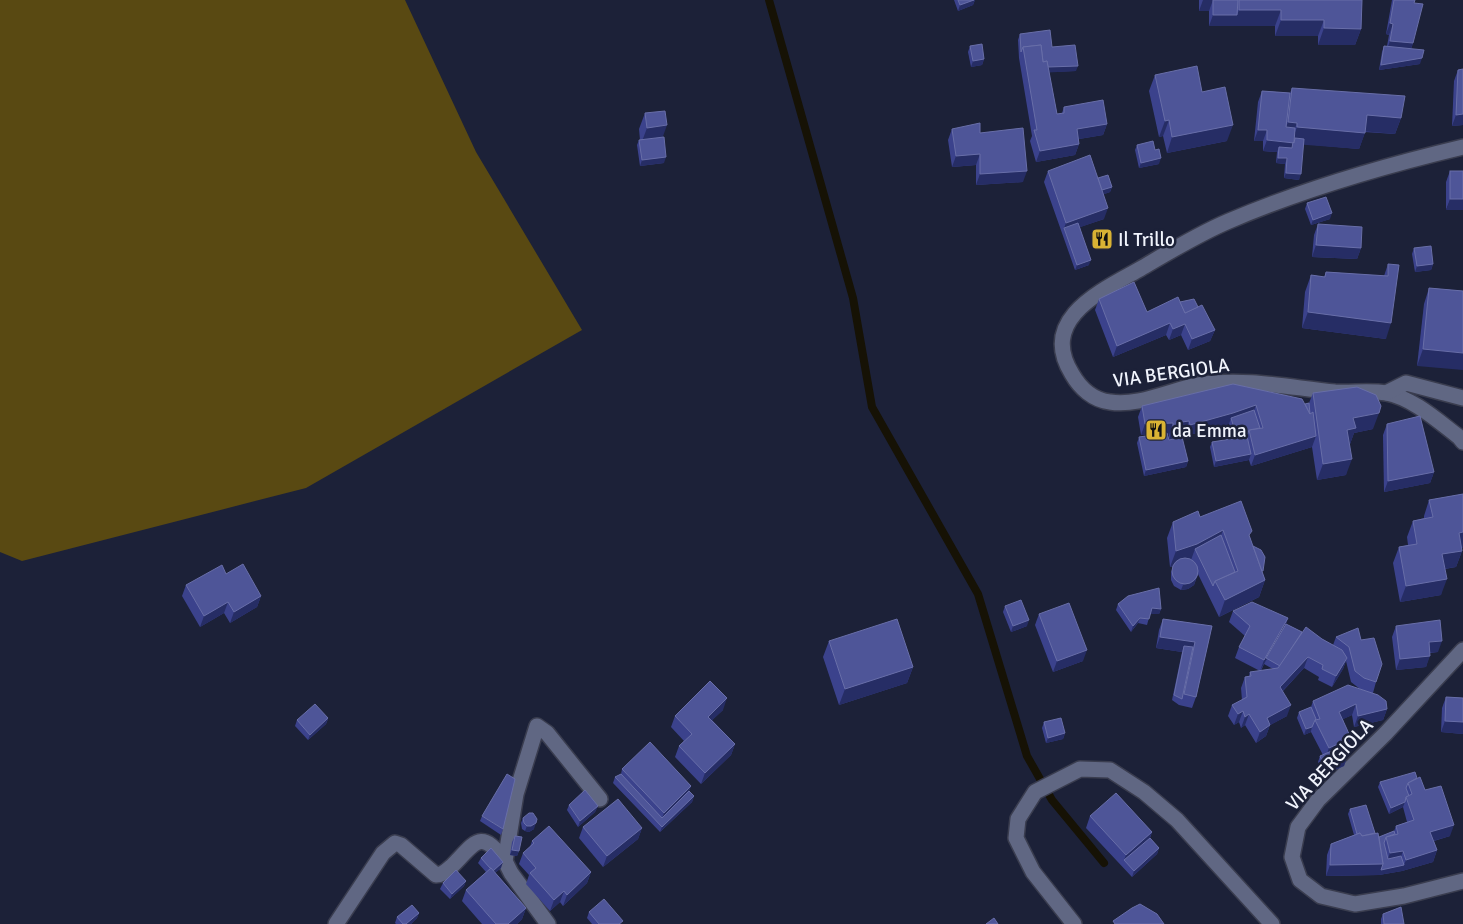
<svg xmlns="http://www.w3.org/2000/svg" width="1463" height="924" viewBox="0 0 1463 924" font-family="Signika,sans-serif">
	<style>
		.green { fill: #594912 }
		.lines { fill: none; stroke-linecap: round; stroke-linejoin: round }
		.stream { stroke: #161205; stroke-width: 8 }
		.minor-casing { stroke: #3a3d4f; stroke-width: 18 }
		.minor { stroke: #606783; stroke-width: 15 }
		.wall { fill: #3b428c; fill-rule: evenodd }
		.shaded-wall { fill: #262d65 }
		.building { fill: #4e5598; stroke: #686ea8 }
		.labels { text-anchor: middle; stroke-width: 5; stroke-linejoin: round; paint-order: stroke }
		.poi-label { font-size: 19px; fill: #f1f4fd; stroke: #1c2138; text-anchor: start }
		.street-label { font-size: 19px; fill: #f1f4fd; stroke: #1c2138 }
	</style>
	<rect width="100%" height="100%" fill="#1c2138"/>
	<path class="green" d="M0 0H405L476 152 582 330 306 488 22 561 0 552Z"/>
	<g class="lines">
		<path class="stream" d="M769 0 853 298 872 407 978 594 1027 756 1052 800 1104 863"/>
		<g class="minor-casing">
			<g id="minor">
				<path d="M1463 147C1383 166 1304 189 1229 221 1198 234 1169 252 1140 269 1101 291 1038 319 1072 374 1080 388 1093 400 1110 402 1140 407 1174 388 1204 384 1247 378 1292 388 1335 392 1352 393 1370 390 1386 393 1413 398 1438 421 1459 437L1463 442"/>
				<path d="M1386 393 1406 383 1463 398"/>
				<path d="M1463 650 1386 733 1318 800 1298 827 1292 857 1300 880 1321 896 1355 904 1404 896 1463 881"/>
				<path d="M336 924 383 853 395 843 401 845 436 875C443 875 447 870 452 866 476 842 480 828 505 861"/>
				<path d="M548 924 511 873 505 861 516 794 537 726 547 733 600 799"/>
				<path d="M1074 924 1033 872 1016 838 1018 819 1035 792 1080 769 1110 770 1144 792 1177 820 1272 924"/>
			</g>
		</g>
		<use href="#minor" class="minor"/>
	</g>
	<g class="wall">
		<path d="M954 0H975L973 5 958 11Z"/>
		<path d="M1199 0H1362L1361 29 1355 45H1318V36H1275V26H1209V11H1199Z"/>
		<path d="M1392 0H1394L1413 43 1411 49 1420 64 1379 70 1382 52 1384 46H1387L1389 35 1386 34Z"/>
		<path d="M1020 34 1052 47 1076 71 1049 72 1057 114 1062 113 1064 107 1107 124 1103 135 1079 139V144L1075 155 1036 162 1030 141 1032 136 1019 58 1018 40Z"/>
		<path d="M970 46 984 59 982 65 971 67 968 52Z"/>
		<path d="M1463 69V125L1452 126 1454 81 1458 70Z"/>
		<path d="M1155 75 1202 92 1227 141 1167 153 1163 136 1159 137 1149 91Z"/>
		<path d="M1292 88 1401 118 1395 134 1365 132 1359 149 1303 144 1299 180 1284 178 1285 164 1276 163 1277 152 1263 151V141H1254L1258 102 1262 91 1290 93Z"/>
		<path d="M645 113 663 137 664 163 640 166 637 145 639 140H640L639 129Z"/>
		<path d="M952 129 980 133 1023 182 976 185V165L952 167 948 140Z"/>
		<path d="M1137 145 1155 150 1159 164 1139 168 1135 150Z"/>
		<path d="M1048 171 1098 178 1112 187 1110 192 1104 194V219L1080 227 1089 265 1075 270 1044 182Z"/>
		<path d="M1450 171H1463L1446 210V182Z"/>
		<path d="M1307 203 1330 219 1311 225 1305 209Z"/>
		<path d="M1318 224 1361 248 1357 259 1312 257 1314 235Z"/>
		<path d="M1414 248 1433 264 1431 270 1415 272 1412 254Z"/>
		<path d="M1388 264 1386 339 1302 328 1305 292 1311 275 1324 277 1326 272 1384 276Z"/>
		<path d="M1429 288 1463 291 1417 366 1424 304Z"/>
		<path d="M1099 299 1147 312 1180 302 1198 307 1215 330 1210 341 1188 350 1181 335 1169 340 1166 335 1113 357 1095 310Z"/>
		<path d="M1313 393 1373 429 1354 433 1350 444 1346 475 1317 480 1312 447 1251 466 1249 460 1214 467 1210 447 1212 442 1233 439 1229 424 1186 436 1185 432 1180 433 1178 437 1169 439V435H1167L1169 440 1188 461 1186 467 1144 476 1137 443 1139 437 1150 435H1141L1138 417 1142 406 1305 404 1309 403Z"/>
		<path d="M1387 424 1434 472 1430 483 1384 492 1383 435Z"/>
		<path d="M1463 494V548H1461L1462 551 1456 567 1445 569 1441 595 1400 602 1393 563 1399 547 1408 545 1407 537 1413 521 1424 518V516L1429 500Z"/>
		<path d="M1200 517 1250 538 1265 580 1259 597 1219 617 1198 574 1194 585 1188 589 1181 590 1174 586 1171 580V572L1174 566 1170 567 1167 538 1173 522Z"/>
		<path d="M226 574 261 596 257 607 230 623 224 613 200 627 182 596 186 585Z"/>
		<path d="M1118 604 1161 609 1159 614H1150L1147 625 1138 623 1131 632 1116 610Z"/>
		<path d="M1005 606 1027 626 1011 632 1003 612Z"/>
		<path d="M1233 611 1288 618 1286 624 1302 632 1322 639 1333 645 1336 637 1361 640 1376 682 1373 693 1387 709 1383 720 1354 727 1352 715 1343 719 1350 743 1352 749 1350 754 1344 757 1346 760 1344 766 1323 775 1318 762 1320 756 1323 755 1311 732 1304 735 1297 718 1299 712 1311 707 1313 701 1360 689 1351 682 1346 661 1343 669 1332 687 1318 680 1319 677 1304 668 1283 691 1287 716 1270 725 1266 736 1256 743 1245 725 1241 728 1239 722 1234 725 1228 716 1232 705 1242 700 1241 688 1245 677 1249 676 1250 672 1260 671 1235 658 1239 647 1245 636 1229 622ZM1264 664 1273 669 1261 671Z"/>
		<path d="M1039 614 1083 661 1053 672 1035 625Z"/>
		<path d="M1163 619 1212 626 1196 697 1192 708 1179 705 1172 700 1182 652 1156 648 1159 630Z"/>
		<path d="M1396 626 1438 652 1430 653 1426 667 1396 670 1392 637Z"/>
		<path d="M829 641 913 667 907 683 839 705 823 657Z"/>
		<path d="M1446 697 1463 698V734L1441 732 1442 708Z"/>
		<path d="M723 710 712 720 735 744 731 755 701 784 675 757 679 746 684 741 671 727 675 716Z"/>
		<path d="M328 719 326 724 308 740 295 726 297 720Z"/>
		<path d="M1044 722 1065 733 1063 739 1046 743 1042 728Z"/>
		<path d="M622 769 691 786 689 791 694 796 692 802 660 832 613 783 615 777 621 774Z"/>
		<path d="M1417 778 1425 790 1450 836 1434 841 1437 850 1433 862 1402 871 1379 875 1326 876 1327 855 1331 844 1354 835 1348 814 1350 809 1379 837 1394 831 1396 826 1407 822 1403 807 1389 814 1378 787 1380 782Z"/>
		<path d="M569 805 598 806 595 812 578 827 567 810Z"/>
		<path d="M482 816 503 829 501 835 480 821Z"/>
		<path d="M1090 816 1152 832 1150 838 1159 848 1157 854 1132 877 1086 828Z"/>
		<path d="M523 818 534 829 529 832 525 831 522 829 521 823Z"/>
		<path d="M583 827 642 828 638 839 603 867 579 838Z"/>
		<path d="M515 836 519 851 517 856 510 855 512 842Z"/>
		<path d="M532 841 591 872 587 883 563 906 560 902 550 911 526 884 529 875 519 864 523 853 530 847Z"/>
		<path d="M481 858 501 868 495 873 526 908 522 919 517 924H482L462 901 466 890 486 872 478 863Z"/>
		<path d="M466 881 464 886 450 899 440 889 443 883Z"/>
		<path d="M589 912 622 924H592L587 918Z"/>
		<path d="M419 913 417 918 411 924H396L395 923 397 917Z"/>
		<path d="M1383 914 1404 924H1381V919Z"/>
	</g>
	<g class="shaded-wall">
		<path d="M974 0H975L973 5 958 11 960 5Z"/>
		<path d="M1203 0H1213L1209 11H1199Z"/>
		<path d="M1239 10H1281L1275 26H1209L1213 15H1237Z"/>
		<path d="M1281 20H1324L1318 36H1275Z"/>
		<path d="M1390 23 1393 24 1389 35 1386 34Z"/>
		<path d="M1324 28 1361 29 1355 45H1318Z"/>
		<path d="M1390 41 1413 43 1409 54 1386 52Z"/>
		<path d="M1422 58 1420 64 1379 70 1381 65Z"/>
		<path d="M984 59 982 65 971 67 973 61Z"/>
		<path d="M1078 66 1076 71 1039 73 1042 67Z"/>
		<path d="M1463 114V125L1452 126 1456 115Z"/>
		<path d="M1367 115 1401 118 1395 134 1361 131Z"/>
		<path d="M1169 120 1163 136 1159 137 1165 121Z"/>
		<path d="M1288 122 1297 123 1291 139 1282 138Z"/>
		<path d="M1107 124 1103 135 1073 140 1077 129Z"/>
		<path d="M667 125 661 142 641 144 647 128Z"/>
		<path d="M1233 125 1227 141 1167 153 1172 137Z"/>
		<path d="M1297 127 1365 133 1359 149 1294 144 1290 154 1279 147 1277 152 1263 151 1267 140 1293 138Z"/>
		<path d="M1258 130H1267L1263 141H1254Z"/>
		<path d="M1079 144 1075 155 1036 162 1040 151Z"/>
		<path d="M980 154 976 165 952 167 956 156Z"/>
		<path d="M666 157 664 163 640 166 642 160Z"/>
		<path d="M1161 158 1159 164 1139 168 1141 163Z"/>
		<path d="M1278 158H1287L1285 164 1276 163Z"/>
		<path d="M1027 171 1023 182 976 185 980 174Z"/>
		<path d="M1286 173 1301 174 1299 180 1284 178Z"/>
		<path d="M1112 187 1110 192 1097 197 1099 191Z"/>
		<path d="M1450 199H1463V210H1446Z"/>
		<path d="M1108 208 1104 219 1066 232 1064 228 1066 223Z"/>
		<path d="M1332 213 1330 219 1311 225 1313 220Z"/>
		<path d="M1316 245 1361 248 1357 259 1312 257Z"/>
		<path d="M1091 260 1089 265 1075 270 1077 265Z"/>
		<path d="M1433 264 1431 270 1415 272 1417 266Z"/>
		<path d="M1308 312 1391 323 1386 339 1302 328Z"/>
		<path d="M1170 323 1166 335 1113 357 1117 346Z"/>
		<path d="M1185 324 1181 335 1169 340 1173 329Z"/>
		<path d="M1215 330 1210 341 1188 350 1192 339Z"/>
		<path d="M1423 349 1463 353V370L1417 366Z"/>
		<path d="M1256 405 1252 416 1231 418 1229 424 1186 436 1190 425Z"/>
		<path d="M1379 413 1373 429 1354 433 1350 444 1341 446 1347 430 1353 418Z"/>
		<path d="M1189 421 1185 432 1180 433 1178 437 1169 439 1173 428 1182 422Z"/>
		<path d="M1173 423 1169 435H1141L1145 424Z"/>
		<path d="M1316 436 1312 447 1251 466 1255 455Z"/>
		<path d="M1251 454 1249 460 1214 467 1216 461Z"/>
		<path d="M1352 459 1346 475 1317 480 1323 464Z"/>
		<path d="M1188 461 1186 467 1144 476 1146 470Z"/>
		<path d="M1434 472 1430 483 1384 492 1388 481Z"/>
		<path d="M1223 530 1217 546 1195 549 1191 560 1170 567 1176 551Z"/>
		<path d="M1463 532V548L1453 549 1459 533Z"/>
		<path d="M1462 551 1456 567 1436 570 1442 554Z"/>
		<path d="M1196 579 1194 585 1188 589 1181 590 1183 585Z"/>
		<path d="M1447 579 1441 595 1400 602 1406 586Z"/>
		<path d="M1265 580 1259 597 1219 617 1225 600Z"/>
		<path d="M261 596 257 607 230 623 234 612Z"/>
		<path d="M228 602 224 613 200 627 204 616Z"/>
		<path d="M1152 608 1161 609 1159 614H1150Z"/>
		<path d="M1140 618 1138 623 1131 632 1133 626Z"/>
		<path d="M1288 618 1284 629 1260 671 1264 660Z"/>
		<path d="M1029 620 1027 626 1011 632 1013 626Z"/>
		<path d="M1160 637 1195 642 1191 653 1184 646 1182 652 1156 648Z"/>
		<path d="M1442 641 1438 652 1424 653 1429 642Z"/>
		<path d="M1087 650 1083 661 1053 672 1057 661Z"/>
		<path d="M1430 656 1426 667 1396 670 1400 659Z"/>
		<path d="M1308 657 1304 668 1276 698 1280 687Z"/>
		<path d="M1347 658 1343 669 1332 687 1336 676Z"/>
		<path d="M913 667 907 683 839 705 845 689Z"/>
		<path d="M727 698 723 710 704 728 708 717Z"/>
		<path d="M1356 704 1352 715 1335 723 1339 712Z"/>
		<path d="M1291 705 1287 716 1263 729 1267 718Z"/>
		<path d="M1387 709 1383 720 1354 727 1358 716Z"/>
		<path d="M1243 711 1239 722 1234 725 1238 714Z"/>
		<path d="M1249 714 1245 725 1241 728 1245 717Z"/>
		<path d="M328 718 326 724 308 740 310 735Z"/>
		<path d="M1445 721 1463 722V734L1441 732Z"/>
		<path d="M1270 725 1266 736 1256 743 1260 732Z"/>
		<path d="M1312 727 1311 731V732L1304 735 1306 729Z"/>
		<path d="M1065 733 1063 739 1046 743 1048 738Z"/>
		<path d="M1351 738 1347 749 1325 759 1329 748Z"/>
		<path d="M735 744 731 755 701 784 705 773Z"/>
		<path d="M1352 749 1350 754 1341 758 1343 752Z"/>
		<path d="M1346 760 1344 766 1323 775 1325 769Z"/>
		<path d="M691 786 687 797 660 824 664 813Z"/>
		<path d="M694 796 692 802 660 832 662 827Z"/>
		<path d="M1405 802 1403 807 1389 814 1391 808Z"/>
		<path d="M598 806 595 812 578 827 580 821Z"/>
		<path d="M536 823 534 829 529 832 525 831 527 826Z"/>
		<path d="M1454 825 1450 836 1426 843 1430 832Z"/>
		<path d="M642 828 638 839 603 867 607 856Z"/>
		<path d="M1152 832 1148 843 1124 860 1126 855Z"/>
		<path d="M1159 848 1157 854 1132 877 1134 871Z"/>
		<path d="M512 850 519 851 517 856 510 855Z"/>
		<path d="M1437 850 1433 862 1402 871 1379 875 1326 876 1330 865 1383 864 1404 865 1406 860Z"/>
		<path d="M1403 851 1399 862 1386 864 1390 853Z"/>
		<path d="M503 862 501 868 490 877 492 871Z"/>
		<path d="M591 872 587 883 563 906 567 895Z"/>
		<path d="M466 881 464 886 450 899 452 894Z"/>
		<path d="M564 891 560 902 550 911 554 900Z"/>
		<path d="M526 908 522 919 517 924H508Z"/>
		<path d="M419 913 417 918 411 924H406Z"/>
	</g>
	<g class="building">
		<path d="M958 0H974L960 5Z"/>
		<path d="M1213 0H1238L1237 15H1213Z"/>
		<path d="M1239 0H1362L1361 29 1324 28V20H1281V10H1239Z"/>
		<path d="M1394 0H1415L1414 3 1423 4 1413 43 1390 41 1393 24 1390 23Z"/>
		<path d="M1050 30 1052 47 1075 45 1078 66 1048 67 1047 61 1043 62 1041 45 1023 47 1021 52 1020 34Z"/>
		<path d="M982 44 984 59 973 61 970 46Z"/>
		<path d="M1041 45 1043 62 1047 61 1057 114 1064 113V107L1103 100 1107 124 1077 129 1079 144 1040 151 1034 130H1037L1023 47Z"/>
		<path d="M1384 46 1424 50 1422 58 1381 65Z"/>
		<path d="M1197 66 1202 92 1225 87 1233 125 1172 137 1169 120 1165 121 1155 75Z"/>
		<path d="M1463 69V114L1456 115 1458 70Z"/>
		<path d="M1292 88 1405 96 1401 118 1367 115 1365 133 1297 127V123L1288 122Z"/>
		<path d="M1262 91 1290 93 1286 127 1295 128 1294 143 1267 140V130H1258Z"/>
		<path d="M665 111 667 125 647 128 645 113Z"/>
		<path d="M980 123V133L1023 128 1027 171 980 174V154L956 156 952 129Z"/>
		<path d="M664 137 666 157 642 160 639 140Z"/>
		<path d="M1295 138 1304 139 1301 174 1286 173 1287 158H1278L1279 147 1292 148 1293 142 1294 143Z"/>
		<path d="M1153 141 1155 150 1159 149 1161 158 1141 163 1137 145Z"/>
		<path d="M1090 155 1108 208 1066 223 1048 171Z"/>
		<rect x="1450" y="171" width="13" height="28"/>
		<path d="M1108 175 1112 187 1102 190 1098 178Z"/>
		<path d="M1326 197 1332 213 1313 220 1307 203Z"/>
		<path d="M1078 223 1091 260 1077 265 1064 228Z"/>
		<path d="M1318 224 1362 227 1361 248 1316 245Z"/>
		<path d="M1431 246 1433 264 1417 266 1414 248Z"/>
		<path d="M1388 264 1399 265 1391 323 1308 312 1311 275 1325 277 1326 272 1388 276Z"/>
		<path d="M1134 282 1147 312 1178 297 1185 313 1202 305 1215 330 1192 339 1185 324 1173 329 1170 323 1117 346 1099 299Z"/>
		<path d="M1429 288 1463 291V353L1423 349Z"/>
		<path d="M1194 299 1198 307 1185 313 1180 302Z"/>
		<path d="M1233 384 1302 399 1310 414 1313 412 1316 436 1255 455 1249 430 1263 428 1256 405 1233 413 1190 425 1189 421 1182 422V426L1173 428V423L1145 424 1142 406Z"/>
		<path d="M1357 387 1376 395 1381 406 1379 413 1353 418 1356 428 1347 430 1352 459 1323 464 1313 393Z"/>
		<path d="M1309 403 1310 414 1305 404Z"/>
		<path d="M1254 410 1260 428 1249 430 1247 436 1251 454 1216 461 1212 442 1237 438 1231 418Z"/>
		<path d="M1420 416 1434 472 1388 481 1387 424Z"/>
		<path d="M1167 433 1169 440 1182 437 1188 461 1146 470 1139 437Z"/>
		<path d="M1463 494V532L1459 533 1462 551 1442 554 1447 579 1406 586 1399 547 1417 544 1413 521 1433 517 1429 500Z"/>
		<path d="M1241 501 1252 531 1249 535 1265 580 1225 600 1215 581 1238 571 1223 530 1197 544 1176 551 1173 522 1198 511 1200 517Z"/>
		<path d="M1221 535 1235 572 1215 581 1213 586 1195 549Z"/>
		<path d="M1253 546 1261 550 1265 557 1263 571H1262Z"/>
		<circle cx="1185" cy="571" r="13"/>
		<path d="M243 564 261 596 234 612 228 602 204 616 186 585 222 565 226 574Z"/>
		<path d="M1159 588 1161 609 1152 608 1149 619 1140 618 1133 626 1118 604 1128 596Z"/>
		<path d="M1021 600 1029 620 1013 626 1005 606Z"/>
		<path d="M1252 602 1288 618 1264 660 1239 647 1250 626 1233 611Z"/>
		<path d="M1069 603 1087 650 1057 661 1039 614Z"/>
		<path d="M897 619 913 667 845 689 829 641Z"/>
		<path d="M1163 619 1212 626 1196 697 1184 694 1195 642 1160 637Z"/>
		<path d="M1440 620 1442 641 1429 642 1430 656 1400 659 1396 626Z"/>
		<path d="M1286 624 1302 632 1280 666 1266 658Z"/>
		<path d="M1306 627 1322 639 1342 650 1347 658 1336 676 1322 669 1323 665 1308 657 1280 687 1291 705 1267 718 1270 725 1260 732 1249 714 1245 717 1243 711 1238 714 1232 705 1247 697 1245 677 1251 676 1250 672 1278 668Z"/>
		<path d="M1358 628 1361 640 1374 638 1382 664 1376 682 1364 678 1355 671 1349 647 1336 637Z"/>
		<path d="M1184 646 1193 647 1182 699 1174 695Z"/>
		<path d="M710 681 727 698 708 717 735 744 705 773 679 746 692 734 675 716Z"/>
		<path d="M1348 685 1378 695 1386 701 1387 709 1358 716 1356 704 1339 712 1351 738 1329 748 1315 720 1320 719 1313 701Z"/>
		<path d="M1446 697 1463 698V722L1445 721Z"/>
		<path d="M315 704 328 718 310 735 297 720Z"/>
		<path d="M1311 707 1316 719 1315 720 1312 727 1306 729 1299 712Z"/>
		<path d="M1061 718 1065 733 1048 738 1044 722Z"/>
		<path d="M650 742 691 786 664 813 622 769Z"/>
		<path d="M1350 743 1352 749 1343 752 1346 760 1325 769 1320 756Z"/>
		<path d="M1415 772 1417 778 1408 783 1406 788 1409 796 1406 797 1405 802 1391 808 1380 782Z"/>
		<path d="M507 774 515 779 503 829 482 816Z"/>
		<path d="M621 774 662 818 689 791 694 796 662 827 615 777Z"/>
		<path d="M1420 777 1425 790 1441 786 1454 825 1430 832 1437 850 1406 860 1403 851 1390 853 1386 837 1398 834 1396 826 1414 820 1406 797 1412 794 1408 783Z"/>
		<path d="M585 790 598 806 580 821 569 805Z"/>
		<path d="M1116 793 1152 832 1126 855 1090 816Z"/>
		<path d="M618 799 642 828 607 856 583 827Z"/>
		<path d="M1366 805 1375 833 1362 836 1360 833 1357 834 1350 809Z"/>
		<path d="M529 813H533L537 819 536 823 531 826H527L524 823 523 818Z"/>
		<path d="M549 826 591 872 567 895 564 891 554 900 530 873 536 868 523 853 534 843 532 841Z"/>
		<path d="M1394 831 1395 834 1386 837 1384 843 1388 859 1401 856 1404 865 1381 870 1383 864 1379 837Z"/>
		<path d="M1360 833 1362 836 1378 833 1383 864 1330 865 1331 844Z"/>
		<path d="M515 836 522 837 519 851 512 850Z"/>
		<path d="M1150 838 1159 848 1134 871 1124 860Z"/>
		<path d="M491 848 503 862 493 871 491 868H490L481 858Z"/>
		<path d="M491 868 526 908 508 924H496L466 890Z"/>
		<path d="M456 870 466 881 452 894 443 883Z"/>
		<path d="M604 899 623 921 619 924H599L589 912Z"/>
		<path d="M1140 904 1157 914 1164 924H1115L1113 921 1132 908Z"/>
		<path d="M412 905 419 913 406 924H403L397 917Z"/>
		<path d="M1401 907 1404 924H1384L1383 914Z"/>
		<path d="M994 918 998 924H986Z"/>
	</g>
	<defs>
		<g id="restaurant-square" transform="scale(1.125)"><rect x="-9" y="-9" width="18" height="18" rx="4" fill="#d9b334" stroke="#1c2138"/><path d="M-5-6h1v4h1v-4h1v4h1v-4h1v5L-1.5 .5V6h-2V.5L-5-1ZM5-6V6H3V1.5H1.5Q1.5-4 5-6Z" fill="#111"/></g>
	</defs>
	<g fill-rule="evenodd">
		<use href="#restaurant-square" x="1102" y="239"/>
		<use href="#restaurant-square" x="1156" y="430"/>
	</g>
	<g class="labels">
		<g class="poi-label">
			<text x="1118" y="246">Il Trillo</text>
			<text x="1172" y="437">da Emma</text>
		</g>
		<g class="street-label">
			<text transform="translate(1171 372) rotate(-8)" y="7">VIA BERGIOLA</text>
			<text transform="translate(1329 764) rotate(-47)" y="7">VIA BERGIOLA</text>
		</g>
	</g>
</svg>
